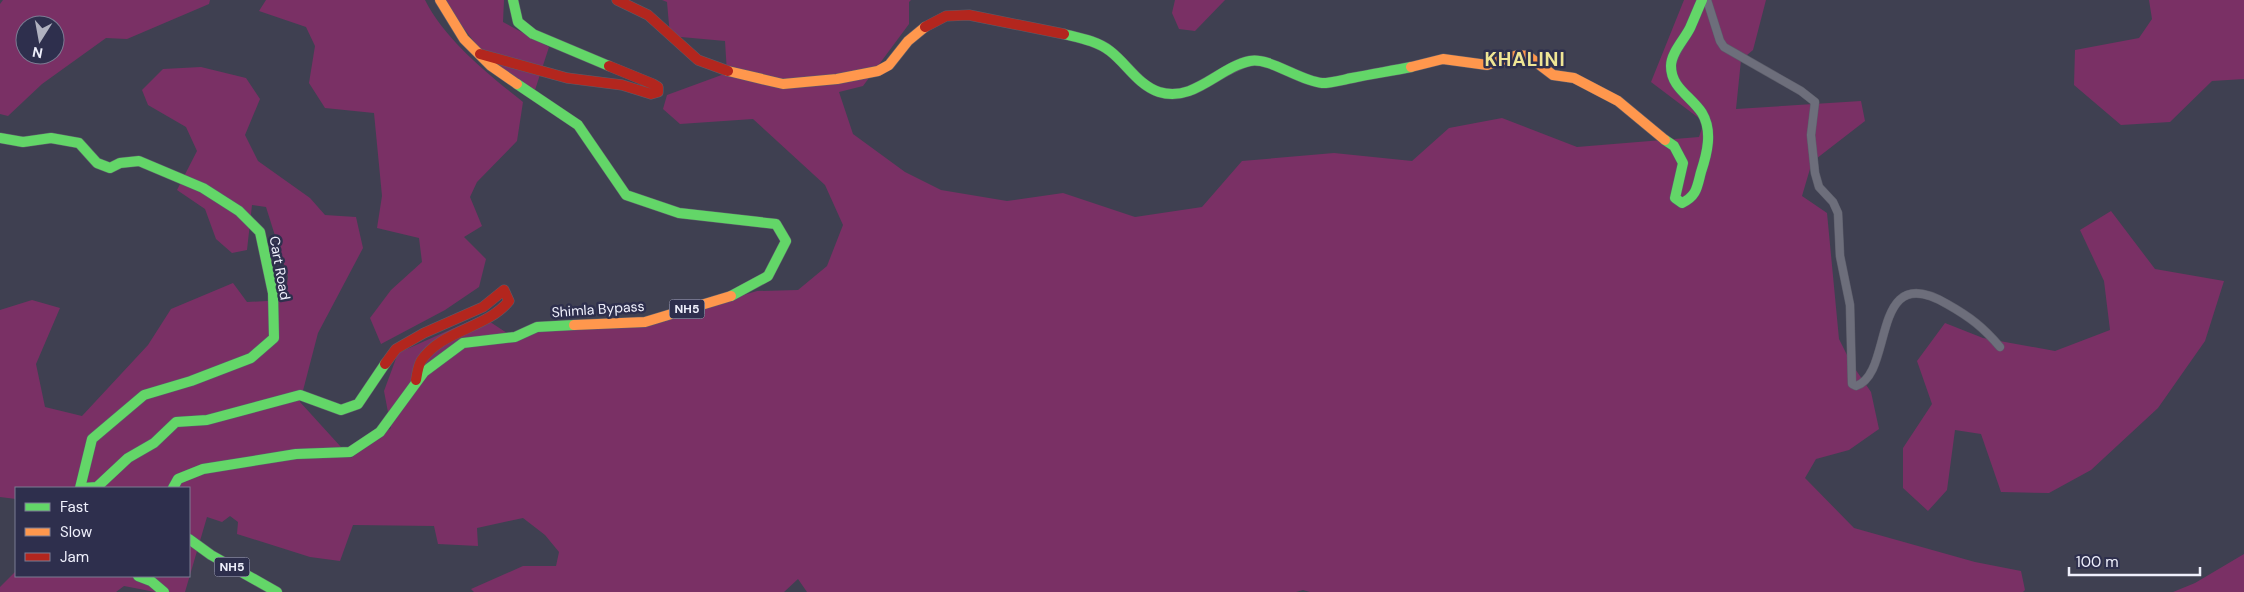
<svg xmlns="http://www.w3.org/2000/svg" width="2244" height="592" viewBox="0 0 2244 592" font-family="'DM Sans',sans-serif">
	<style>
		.green { fill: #7a3065; fill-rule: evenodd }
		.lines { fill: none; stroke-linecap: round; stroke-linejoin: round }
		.street-casing { stroke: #5c5d6a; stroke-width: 9 }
		.fast-casing { stroke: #5c5d6a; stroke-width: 11 }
		.slow-casing { stroke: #5c5d6a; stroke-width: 11 }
		.jam-casing { stroke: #5c5d6a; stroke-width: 11 }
		.street { stroke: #6d6e7b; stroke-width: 8 }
		.fast { stroke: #63d668; stroke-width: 10 }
		.slow { stroke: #ff974d; stroke-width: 10 }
		.jam { stroke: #b3261e; stroke-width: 10 }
		.labels { text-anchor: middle; stroke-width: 5; stroke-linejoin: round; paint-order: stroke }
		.shield { fill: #2e2f4d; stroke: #b5b6c8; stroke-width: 1 }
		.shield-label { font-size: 12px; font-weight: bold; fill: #eff0fc }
		.street-label { font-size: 14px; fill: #eff0fc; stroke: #2e2f4d }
		.district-label { font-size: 19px; font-weight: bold; letter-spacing: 1px; fill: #efe595; stroke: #2e2f4d }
	</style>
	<rect width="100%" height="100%" fill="#3f4051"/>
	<g class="green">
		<path d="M3 0H210L209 4 127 39 106 38 42 84 8 116 0 114V4ZM25 25H55V55H25Z"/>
		<path d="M266 0H425C445 40 488 74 523 102L517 141 477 182 470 197 482 226 464 237 486 259 479 287 445 310 381 344 370 318 391 290 422 262 419 238 377 228 382 196 374 113 325 108 309 83 315 46 306 27 259 11Z"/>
		<path d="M442 0H504L503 22 549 47 535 90 492 65Z"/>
		<path d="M662 0H911L909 2V24L863 86 839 92 853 134 905 172 941 190 1007 201 1063 193 1135 217 1202 207 1242 161 1334 153 1412 161 1449 128 1502 118 1577 147 1699 137 1704 122 1651 82 1684 0H1766L1753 50 1741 60 1736 109 1861 101 1865 121 1812 162 1802 196 1827 213 1839 339 1851 363 1871 392 1879 429 1849 450 1816 459 1805 478 1854 528 1975 562 2021 571 2025 590 2023 592H1310L1303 590 1296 592H807L798 579 784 592H474L471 589 523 566H556L559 552 545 535 523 518 477 528 478 546 438 544 434 526 353 525 340 561 310 557 237 534 238 522 230 516 222 522 207 517 185 592H155L124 586 116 592H0V587L16 571V576H189V488H16V499L0 497V310L32 300 60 308 36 364 45 407 82 416 148 345 171 309 233 283 247 302 285 300 288 277 266 207 252 205 247 250 232 253 216 239 205 209 177 190 197 151 186 127 148 105 142 90 163 69 201 67 246 78 260 99 245 135 258 161 310 198 325 215 356 217 363 248 318 333 300 402 351 458 391 428 384 391 398 353 481 316 516 339 538 328 645 325 757 291 798 290 827 266 843 225 825 185 753 119 680 124 663 109 667 95 727 73 725 41 670 36 667 2Z"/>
		<path d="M1175 0H1225L1195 31 1179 29 1172 13Z"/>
		<path d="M2149 0H2244V79L2212 81 2170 122 2121 125 2074 85 2075 50 2139 38 2152 19Z"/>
		<path d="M2111 211 2155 269 2224 281 2205 341 2158 408 2091 470 2049 493 2001 492 1981 434 1955 430 1947 490 1928 511 1903 488V448L1932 404 1917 361 1945 323 1983 338 2055 351 2110 330 2104 281 2080 230Z"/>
		<path d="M2244 554V592H2173L2195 583Z"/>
	</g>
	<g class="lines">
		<g class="street-casing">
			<path id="street" d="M1707 0 1720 41 1724 47 1801 91 1815 102 1811 135 1815 173 1819 187 1833 202 1838 213 1840 256 1850 305 1852 384 1856 386C1895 374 1869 258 1947 304 1970 317 1983 327 2000 347"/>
		</g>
		<g class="fast-casing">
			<g id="fast">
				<path d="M513 0 518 22 533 34 609 66"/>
				<path d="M1064 34C1080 38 1097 41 1110 51 1127 64 1138 85 1159 92 1194 103 1219 67 1250 61 1269 57 1300 81 1322 83 1331 83 1342 80 1352 78 1371 74 1391 71 1411 67"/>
				<path d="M517 84 578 125 626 195 679 213 776 224 786 241 768 276 731 296"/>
				<path d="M0 138 23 142 51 138 79 143 97 163 110 168 120 163 139 161 203 188 239 211 260 232 273 293 274 338 251 358 191 381 144 395 92 439 80 488"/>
				<path d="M1665 140 1674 146 1683 163 1675 198 1682 203C1697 196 1697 187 1701 172 1707 154 1713 131 1702 113 1691 96 1671 88 1671 66 1671 53 1684 40 1690 28 1694 19 1698 9 1702 0"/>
				<path d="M83 488 97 487 128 458 154 443 176 422 207 420 300 395 341 410 358 404 385 364"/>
				<path d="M173 488 178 479 203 469 296 454 350 452 380 432 424 372 463 343 515 337 537 327 574 325"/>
				<path d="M189 539 211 555 277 592"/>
				<path d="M138 576 151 581 164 592"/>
			</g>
		</g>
		<g class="slow-casing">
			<g id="slow">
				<path d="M440 0 464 39 491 66 517 84"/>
				<path d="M1411 67 1443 59 1487 65 1518 55 1528 56 1553 75 1574 78 1618 101 1665 140"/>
				<path d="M728 71 783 84 837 79 878 71 889 65 908 41 925 27"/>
				<path d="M574 325 645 322 731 296"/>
			</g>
		</g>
		<g class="jam-casing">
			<g id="jam">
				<path d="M617 0 648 15 698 60 728 71"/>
				<path d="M925 27 946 16 969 15 1064 34"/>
				<path d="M480 54 567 78 622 85 651 94 658 92V87L653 84 609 66"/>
				<path d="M385 364 396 349 424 333 483 307 504 290 509 301C486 329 441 330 421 361 418 366 417 374 416 380"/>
			</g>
		</g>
		<use href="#street" class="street"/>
		<use href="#fast" class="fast"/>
		<use href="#slow" class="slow"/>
		<use href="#jam" class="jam"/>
	</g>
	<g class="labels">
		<g class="shield">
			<rect x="669.5" y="299.5" width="35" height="19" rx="4"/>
			<rect x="214.5" y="557.5" width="35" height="19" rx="4"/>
		</g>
		<g class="shield-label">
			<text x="687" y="313">NH5</text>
			<text x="232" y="571">NH5</text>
		</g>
		<g class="street-label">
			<text transform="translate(280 268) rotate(80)" y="5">Cart Road</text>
			<text transform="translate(598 309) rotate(-4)" y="5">Shimla Bypass</text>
		</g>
		<g class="district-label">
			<text x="1525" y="66">KHALINI</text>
		</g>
	</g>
	<rect x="15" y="487" width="175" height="90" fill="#2e2f4d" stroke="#7b7c93"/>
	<rect x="25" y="503" width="25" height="8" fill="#63d668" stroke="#7b7c93"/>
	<text x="60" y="512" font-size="15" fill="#eff0fc">Fast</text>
	<rect x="25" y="528" width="25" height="8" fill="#ff974d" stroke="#7b7c93"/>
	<text x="60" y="537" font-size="15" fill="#eff0fc">Slow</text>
	<rect x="25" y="553" width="25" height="8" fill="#b3261e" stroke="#7b7c93"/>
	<text x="60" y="562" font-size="15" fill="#eff0fc">Jam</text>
	<g transform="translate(40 40) rotate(191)"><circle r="24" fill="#2e2f4d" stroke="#7b7c93"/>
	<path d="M0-4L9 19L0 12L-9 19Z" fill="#b1b2c0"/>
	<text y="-8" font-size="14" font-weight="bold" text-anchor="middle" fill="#eff0fc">N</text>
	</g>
	<path d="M2069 567v8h131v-8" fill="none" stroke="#eff0fc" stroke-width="2.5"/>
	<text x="2076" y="567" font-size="15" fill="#eff0fc" stroke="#2e2f4d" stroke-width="4" paint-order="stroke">100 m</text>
</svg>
